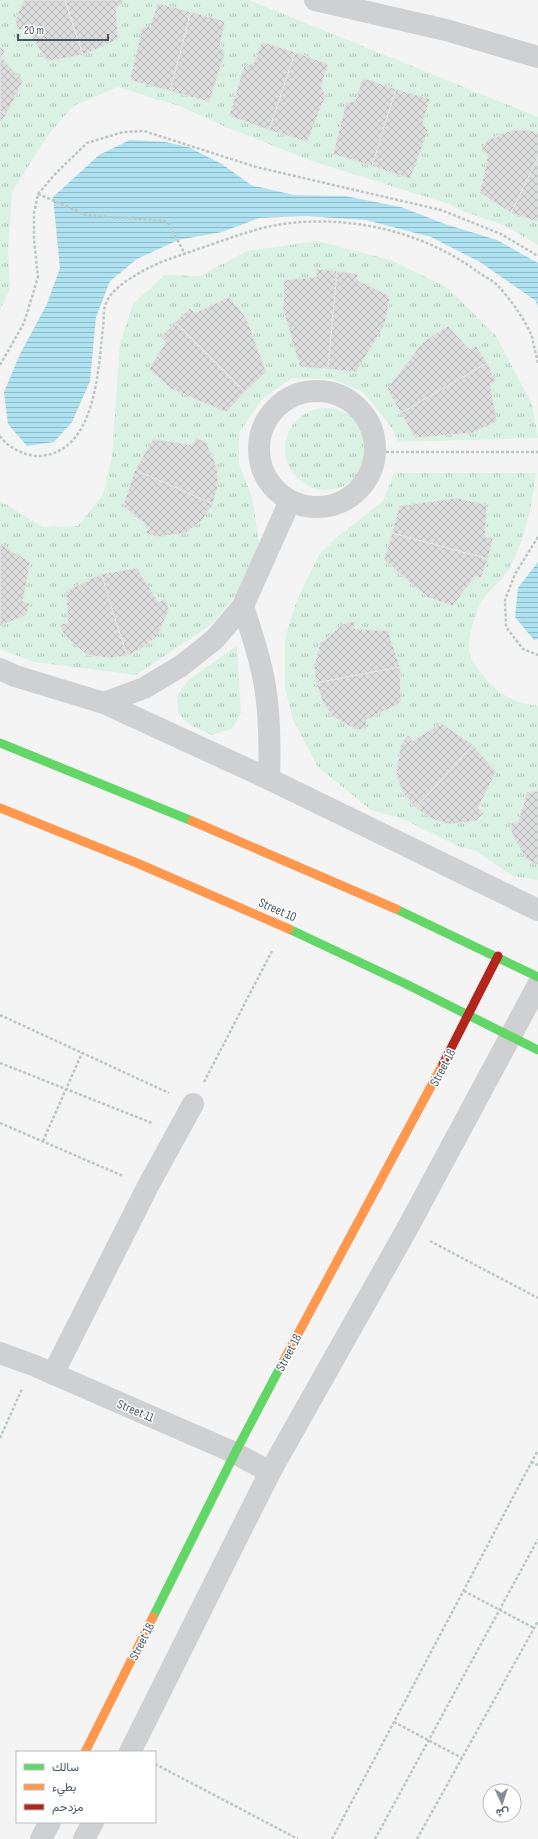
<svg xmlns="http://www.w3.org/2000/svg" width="538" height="1839" viewBox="0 0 538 1839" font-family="'Sofia Sans Condensed',Vazirmatn,sans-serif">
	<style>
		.grass { fill: url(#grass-tufts) }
		.water { fill: url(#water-rules) }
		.building { fill: url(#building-cross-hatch); stroke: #e5e6e7 }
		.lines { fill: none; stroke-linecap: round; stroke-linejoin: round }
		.path { stroke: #bcc7c4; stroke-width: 2.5; stroke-dasharray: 3 2; stroke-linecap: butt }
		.street { stroke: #ced0d2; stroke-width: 22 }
		.fast { stroke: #63d668; stroke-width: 9 }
		.slow { stroke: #ff974d; stroke-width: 9 }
		.jam { stroke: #b3261e; stroke-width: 9 }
		.labels { text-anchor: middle; stroke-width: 3; stroke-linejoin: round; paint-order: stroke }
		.street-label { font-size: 13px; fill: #4a5661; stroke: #fff }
	</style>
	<defs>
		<pattern id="grass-tufts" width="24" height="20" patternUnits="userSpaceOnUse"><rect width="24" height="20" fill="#d9f2e3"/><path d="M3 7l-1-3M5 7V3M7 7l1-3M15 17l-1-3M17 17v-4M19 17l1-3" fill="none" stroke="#b2c7bb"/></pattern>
		<pattern id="water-rules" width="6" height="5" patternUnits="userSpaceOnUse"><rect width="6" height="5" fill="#aee2f0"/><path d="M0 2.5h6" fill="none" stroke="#90bac6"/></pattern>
		<pattern id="building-cross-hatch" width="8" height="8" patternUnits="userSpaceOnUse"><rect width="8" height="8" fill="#ddddde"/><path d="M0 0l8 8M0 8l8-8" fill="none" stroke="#b5b6b7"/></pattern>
	</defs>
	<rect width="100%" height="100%" fill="#f4f4f4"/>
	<g class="grass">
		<path d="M0 0H249L538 117V245L503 225 463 211 449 204 309 160 226 127 179 106 118 87 73 106 48 135 12 192 8 250 10 289 0 310Z"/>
		<path d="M318 241 391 260 448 288 496 336 532 404 538 438 399 442 389 424 363 392 333 379 292 378 262 399 239 433V464L252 497 259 543 243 587 212 624 136 675 34 662 0 649V501L43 527 78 526 103 495 112 457 120 343 133 304 165 275 200 276 247 251Z"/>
		<circle cx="326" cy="449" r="41"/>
		<path d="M394 473H536C532 505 525 540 509 569 502 582 487 590 480 604 474 617 468 636 469 651 470 662 492 687 501 693 512 700 525 705 538 706V880L513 876 476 851 458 846 403 819 371 810 318 767 293 720 285 687V638L297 600 319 555 337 537 383 501Z"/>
		<path d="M237 646 241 713 233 728 212 735 190 725 178 713 177 696 188 680Z"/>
	</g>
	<g class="water">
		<path d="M130 140 165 142 188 147 222 164 251 185 294 195 345 196 401 207 445 224 497 240 538 263V308L536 301 480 262 431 237 366 220 305 216 259 218 222 232 178 240 137 259 110 281 96 317 90 381 72 422 54 442 27 446 8 424 4 392 20 354 47 304 60 268 53 197 99 155Z"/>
		<path d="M538 562V639L534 640 515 617 518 588Z"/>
	</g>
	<g class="building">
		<path d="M24 0H65L83 55 47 61 26 28 18 30 15 20Z"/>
		<path d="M65 0H122L123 4 116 7 118 39 83 55Z"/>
		<path d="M158 3 191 12 170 91 130 80 142 28 150 26Z"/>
		<path d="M191 12 225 21 220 45 225 53 209 102 170 91Z"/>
		<path d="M262 42 295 52 269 130 229 116 244 66 253 64Z"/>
		<path d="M0 47 5 51 1 57 23 81 6 115 0 111Z"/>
		<path d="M295 52 328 64 321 88 326 95 307 142 269 130Z"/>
		<path d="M363 78 396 89 372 166 333 154 346 103 355 101Z"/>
		<path d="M396 89 430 99 423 123 428 131 410 179 372 166Z"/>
		<path d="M0 111 6 115 0 122Z"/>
		<path d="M511 130H529L538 133V157L511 213 480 193 488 154 481 151 486 141Z"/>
		<path d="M538 157V222L511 213Z"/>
		<path d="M316 269 337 271 328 369 300 367 283 310 284 280 316 277Z"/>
		<path d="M337 271 358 274 357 280 390 296 385 324 356 372 328 369Z"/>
		<path d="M229 297 247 319 266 372 245 392 175 322 190 308 195 313Z"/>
		<path d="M175 322 245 392 226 412 171 389 149 369 166 342 161 337Z"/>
		<path d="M448 326 469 349 476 346 487 363 401 413 387 389 423 342Z"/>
		<path d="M487 363 496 381 490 384 497 421 472 433 415 438 401 413Z"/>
		<path d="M196 438 206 442 217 467 218 485 213 504 135 470 153 439 193 445Z"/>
		<path d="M135 470 213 504 203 519 186 533 156 537 145 533 149 527 123 506Z"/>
		<path d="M458 498 487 505 485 537 493 538 488 559 392 533 399 506Z"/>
		<path d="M392 533 488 559 481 578 475 576 453 606 427 597 384 560Z"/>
		<path d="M0 544 30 562 23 601 30 604 26 615 0 626Z"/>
		<path d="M137 568 158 602 165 599 169 610 158 635 144 647 127 656 101 574Z"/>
		<path d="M101 574 127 656 109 658 87 655 64 635 60 624 68 623 66 591Z"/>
		<path d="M354 621 355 629 388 631 400 667 316 683 314 666 320 644 343 624Z"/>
		<path d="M400 667 401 703 366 720 367 728 356 730 332 716 322 701 316 683Z"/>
		<path d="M441 723 473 745 416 808 404 795 396 774 401 744 408 735 413 741Z"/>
		<path d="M473 745 496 772 478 808 484 813 476 821 449 824 432 819 416 808Z"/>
		<path d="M538 791V865L527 860 512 834 511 823H518L527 792Z"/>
	</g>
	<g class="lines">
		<g class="path">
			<path d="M38 194 86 215 167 221 185 254"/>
			<path d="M0 365 24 323 38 277 34 239V213L38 194 57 172 87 143 123 132 144 131 256 167 441 210 501 234 538 256"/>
			<path d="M0 436C7 447 25 456 38 456 96 454 98 370 103 328 104 321 103 313 105 306 109 292 124 282 136 275 156 262 179 256 201 248 231 238 260 226 291 223 356 216 425 233 478 272 485 277 494 281 499 287 511 300 526 321 532 337 534 346 536 354 538 363"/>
			<path d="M376 452H538"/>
			<path d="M538 537 515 574 505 600 506 627 523 649 538 655"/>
			<path d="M0 1015 169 1093"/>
			<path d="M0 1063 152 1123"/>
			<path d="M204 1082 272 951"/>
			<path d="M0 1123 123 1176"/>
			<path d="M43 1141 82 1053"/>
			<path d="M430 1241 538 1298"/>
			<path d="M0 1438 22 1389"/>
			<path d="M531 1462 538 1465"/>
			<path d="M464 1591 534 1628"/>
			<path d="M394 1722 462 1758"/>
			<path d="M155 1764 298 1839"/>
			<path d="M332 1839 538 1450"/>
			<path d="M375 1839 538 1539"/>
			<path d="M417 1839 538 1621"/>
		</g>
		<g class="street">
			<path d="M315 0 446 30 538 57"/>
			<circle cx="317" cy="449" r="58"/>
			<path d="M243 606C252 635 262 663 266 693 270 722 270 750 269 779"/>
			<path d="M0 669 15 676 104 703 269 779 538 910"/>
			<path d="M104 703 144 688 181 666 215 639 243 606 290 501"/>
			<path d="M0 1353 33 1365 235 1453 270 1472"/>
			<path d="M53 1374 148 1186 193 1104"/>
			<path d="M130 1752 270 1472 407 1229 538 985"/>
			<path d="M41 1839 50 1822"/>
			<path d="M84 1839 93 1822"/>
		</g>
		<g class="fast">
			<path d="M0 743 192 821"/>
			<path d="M396 909 538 977"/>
			<path d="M289 929 406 984 538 1050"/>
			<path d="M153 1617 235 1453 284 1360"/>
		</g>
		<g class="slow">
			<path d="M0 808 137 863 289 929"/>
			<path d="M192 821 396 909"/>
			<path d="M284 1360 443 1064"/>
			<path d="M85 1752 153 1617"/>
		</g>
		<path class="jam" d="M443 1064 498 956"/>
	</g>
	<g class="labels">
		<g class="street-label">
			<text transform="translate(278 909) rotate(24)" y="5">Street 10</text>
			<text transform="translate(442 1067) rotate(-62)" y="5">Street 18</text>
			<text transform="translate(288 1352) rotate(-62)" y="5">Street 18</text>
			<text transform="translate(136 1410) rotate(23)" y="5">Street 11</text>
			<text transform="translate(141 1641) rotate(-63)" y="5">Street 18</text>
		</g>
	</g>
	<rect x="16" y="1751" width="140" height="72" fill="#ffffff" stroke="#b7bbc0"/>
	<rect x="24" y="1764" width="20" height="6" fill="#63d668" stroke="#b7bbc0"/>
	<text x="52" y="1771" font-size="12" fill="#4a5661">سالك</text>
	<rect x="24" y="1784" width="20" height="6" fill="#ff974d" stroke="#b7bbc0"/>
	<text x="52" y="1791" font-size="12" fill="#4a5661">بطيء</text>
	<rect x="24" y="1804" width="20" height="6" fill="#b3261e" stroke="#b7bbc0"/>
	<text x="52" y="1811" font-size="12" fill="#4a5661">مزدحم</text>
	<g transform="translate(502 1803) rotate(177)"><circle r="19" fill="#ffffff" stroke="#b7bbc0"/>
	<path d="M0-3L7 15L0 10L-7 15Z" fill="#868d94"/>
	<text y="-6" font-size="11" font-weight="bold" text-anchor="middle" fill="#4a5661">ش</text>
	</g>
	<path d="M18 34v6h90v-6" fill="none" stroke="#4a5661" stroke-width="2"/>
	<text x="24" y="34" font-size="12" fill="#4a5661" stroke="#ffffff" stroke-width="3" paint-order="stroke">20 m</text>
</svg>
